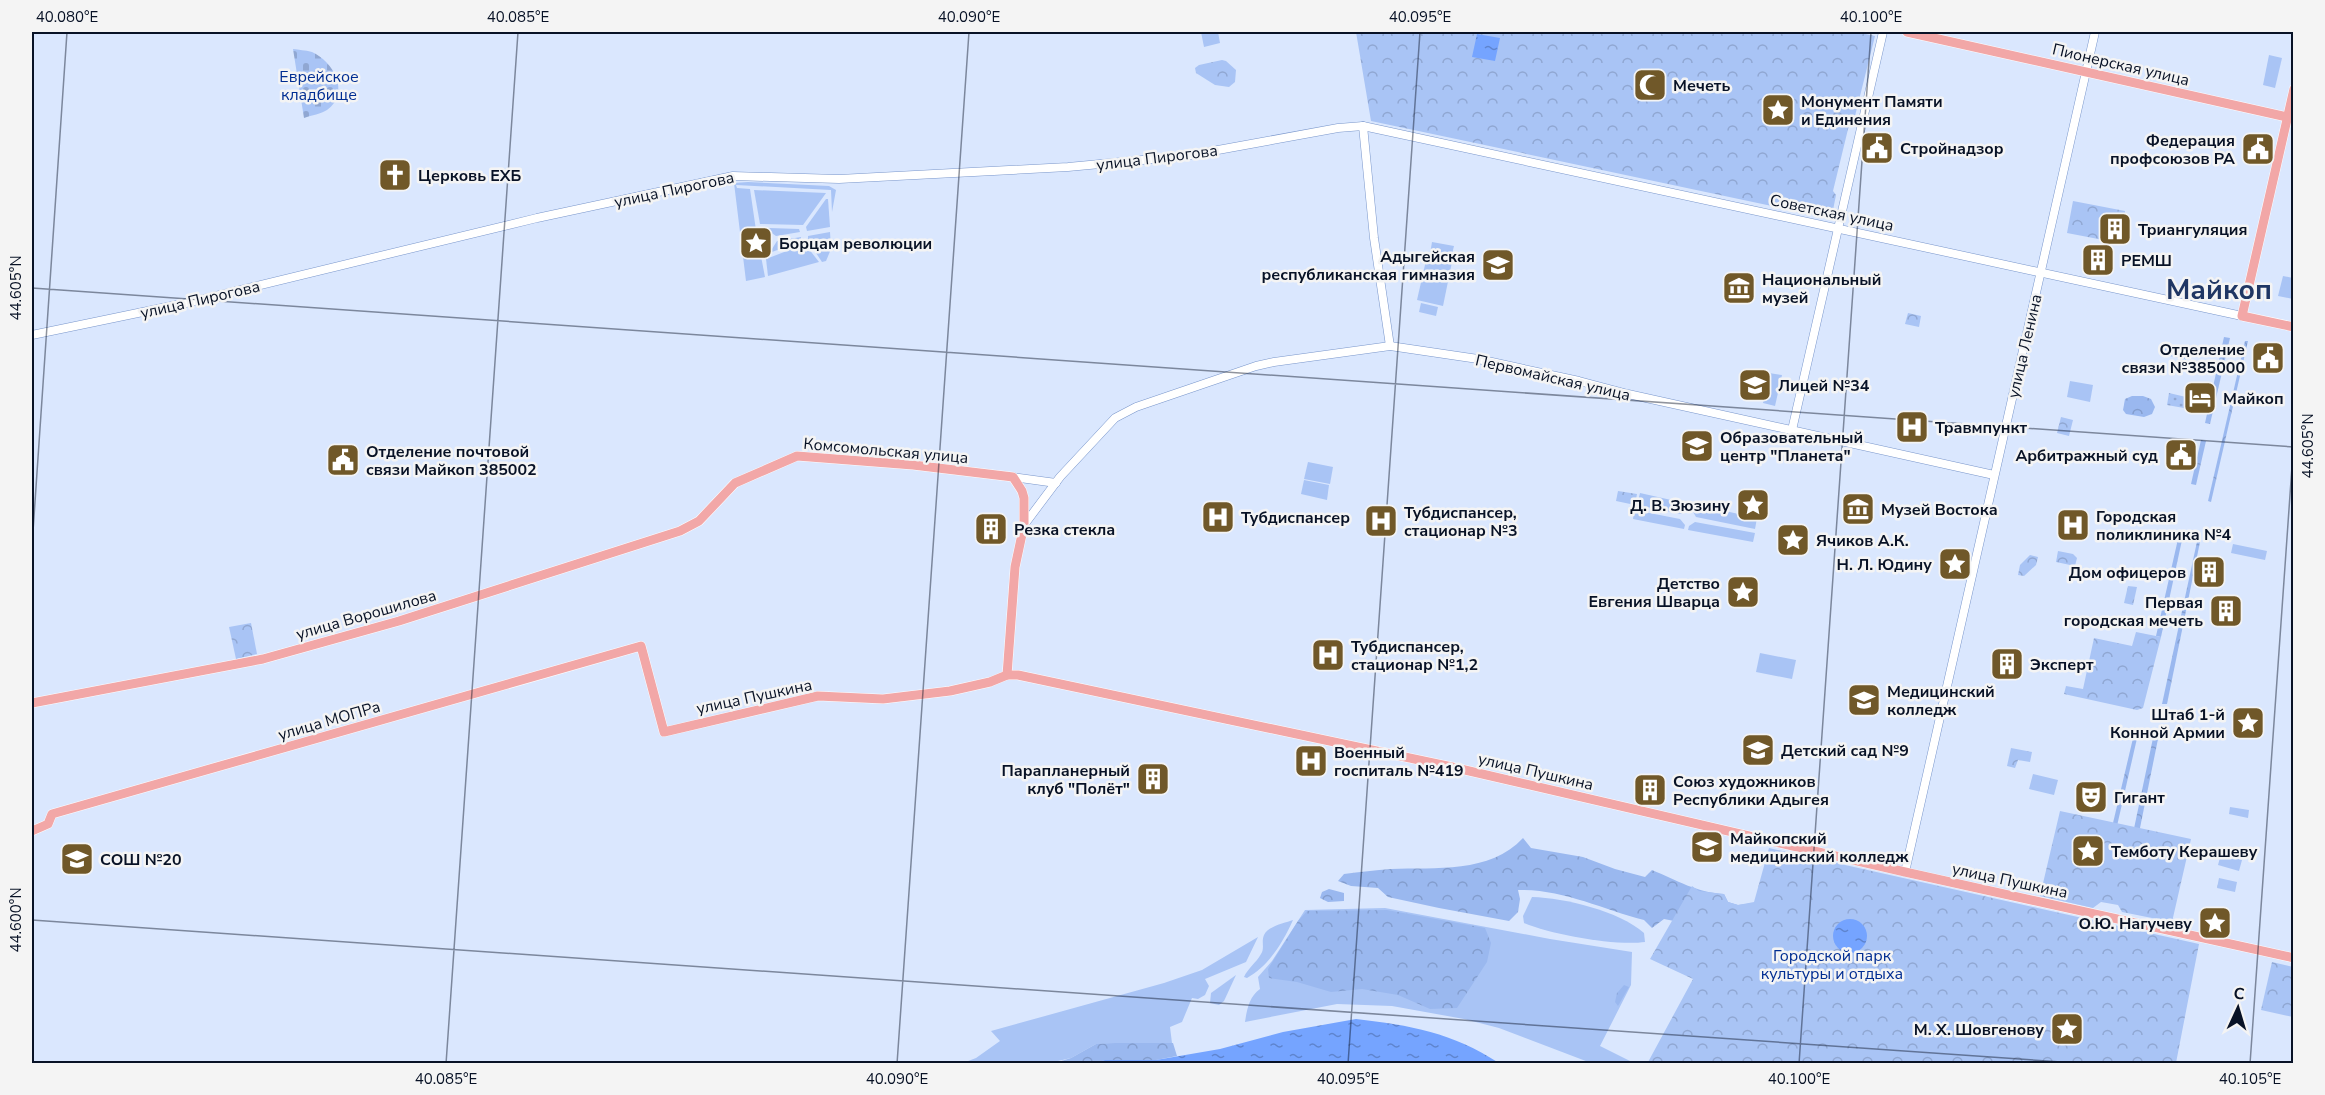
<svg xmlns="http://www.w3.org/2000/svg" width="2325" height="1095" viewBox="0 0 2325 1095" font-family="'Nunito Sans',sans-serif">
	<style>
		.grass { fill: #a9c4f5 }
		.forest { fill: url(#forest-crowns) }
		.cemetery { fill: url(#cemetery-stones) }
		.park { fill: url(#park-crowns) }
		.garden { fill: url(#garden-dots) }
		.water { fill: url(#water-ripples) }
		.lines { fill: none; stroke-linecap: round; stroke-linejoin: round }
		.minor-casing { stroke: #7996cb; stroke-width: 9 }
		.major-casing { stroke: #fff; stroke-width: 10 }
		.minor { stroke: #fff; stroke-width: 8 }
		.major { stroke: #f2a7a7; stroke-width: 9 }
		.ticks { fill: none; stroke: #081226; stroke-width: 1.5; stroke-opacity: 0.45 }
		.labels { text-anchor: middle; stroke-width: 5; stroke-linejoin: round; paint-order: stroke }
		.street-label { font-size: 16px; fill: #081226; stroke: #f4f4f4 }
		.park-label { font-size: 16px; fill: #002d92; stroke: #f4f4f4 }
		.poi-label { font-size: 16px; font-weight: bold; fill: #081226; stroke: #f4f4f4; text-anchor: start }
		.town-label { font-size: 28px; font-weight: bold; fill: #1f3664; stroke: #f4f4f4 }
		.neatline { fill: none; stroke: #081226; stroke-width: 2 }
		.ticks-label { font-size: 15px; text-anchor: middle; fill: #081226 }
	</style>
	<defs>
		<pattern id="forest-crowns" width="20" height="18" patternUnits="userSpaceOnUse" patternTransform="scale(1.5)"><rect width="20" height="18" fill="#9ab8ef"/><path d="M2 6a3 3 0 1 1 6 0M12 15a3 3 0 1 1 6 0" fill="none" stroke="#839dcd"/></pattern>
		<pattern id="cemetery-stones" width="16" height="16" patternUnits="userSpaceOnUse" patternTransform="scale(1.5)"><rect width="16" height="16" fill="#a9c4f5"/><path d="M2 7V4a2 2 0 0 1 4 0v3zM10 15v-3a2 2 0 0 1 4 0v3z" fill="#90a7d2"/></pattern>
		<pattern id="park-crowns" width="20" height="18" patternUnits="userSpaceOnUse" patternTransform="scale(1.5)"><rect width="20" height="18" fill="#a9c4f5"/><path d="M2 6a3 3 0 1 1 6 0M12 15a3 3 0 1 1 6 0" fill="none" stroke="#90a7d2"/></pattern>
		<pattern id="garden-dots" width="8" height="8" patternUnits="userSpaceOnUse" patternTransform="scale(1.5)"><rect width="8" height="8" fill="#a9c4f5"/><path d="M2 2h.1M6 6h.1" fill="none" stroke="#90a7d2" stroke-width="1.8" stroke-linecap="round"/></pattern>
		<pattern id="water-ripples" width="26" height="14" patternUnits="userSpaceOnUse" patternTransform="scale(1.5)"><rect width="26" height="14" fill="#75a4ff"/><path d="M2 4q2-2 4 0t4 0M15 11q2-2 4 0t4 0" fill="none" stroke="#5e84ce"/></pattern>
	</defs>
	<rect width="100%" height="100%" fill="#dae7fe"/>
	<g class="grass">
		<path d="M1201 32H1218L1220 43 1204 47Z"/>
		<path d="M2269 55 2282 58 2275 88 2263 85Z"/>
		<path d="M748 182 829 186 836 190 832 212 831 190 736 185 737 188 750 189 757 237 751 238 752 247 759 246 765 277 746 281 734 183Z"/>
		<path d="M754 190 826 193 803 225 760 224Z"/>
		<path d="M826 199H828L830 227 807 231 806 227Z"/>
		<path d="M769 228 799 229 800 232 776 236 769 231Z"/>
		<path d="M830 232 831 249 826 261 822 262 808 241V236Z"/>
		<path d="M801 237V241L772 252V249L777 241Z"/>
		<path d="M1432 242 1454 246 1451 258 1430 254Z"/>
		<path d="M805 244 819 262 768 276 766 259Z"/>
		<path d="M1427 256 1452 262 1443 306 1417 300Z"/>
		<path d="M2283 276 2293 278V299L2278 296Z"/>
		<path d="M1421 303 1438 307 1436 316 1419 312Z"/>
		<path d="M1769 373 1782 375 1775 406 1763 403Z"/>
		<path d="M2070 381 2093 385 2090 402 2067 397Z"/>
		<path d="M1308 462 1333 467 1330 484 1304 479Z"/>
		<path d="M1304 480 1329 485 1327 500 1301 494Z"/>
		<path d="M1640 493 1689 504 1688 509 1681 514 1637 505Z"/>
		<path d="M1693 504 1757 518 1755 529 1696 517 1692 510Z"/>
		<path d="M1634 510 1680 519 1685 525 1684 529 1633 519Z"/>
		<path d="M1695 522 1755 533 1753 542 1688 530 1689 526Z"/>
		<path d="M2233 544 2267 551 2265 560 2231 553Z"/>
		<path d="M1760 653 1796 660 1792 679 1756 672Z"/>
		<path d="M2033 774 2058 780 2054 795 2029 789Z"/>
		<path d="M2221 854 2242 860 2239 871 2218 865Z"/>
		<path d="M1532 897C1565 898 1619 911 1644 933L1645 942C1615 946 1553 935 1524 923L1523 916Z"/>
		<path d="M1385 908 1550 939 1632 952 1631 985 1600 1046 1634 1063H1591L1499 1028 1464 1019 1392 1006 1337 1004 1245 1022C1247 1009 1249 997 1260 989L1258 977 1272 961 1305 910Z"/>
		<path d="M1293 920C1283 942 1269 966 1247 978L1244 977C1248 968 1256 963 1261 954 1265 948 1261 942 1264 935 1268 926 1285 923 1293 920Z"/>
		<path d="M1258 937 1246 962 1205 979 1209 986 1205 995 1198 999 1192 998 1182 1022 1170 1027 1172 1043 1096 1044 1071 1058 1058 1061 963 1063 976 1058 1000 1041 991 1031 1164 983 1202 970Z"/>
		<path d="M1236 975 1224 1001 1219 1005 1210 1003 1211 993Z"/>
	</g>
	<g class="forest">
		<path d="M2224 337 2230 338 2210 424 2205 423Z"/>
		<path d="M2245 341H2248L2211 502 2208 501Z"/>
		<path d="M2132 396H2143L2151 399 2155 407 2152 414 2144 417 2126 414 2123 410 2125 399Z"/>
		<path d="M2201 440 2206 441 2196 485 2191 484Z"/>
		<path d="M2198 537H2201L2167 704H2162Z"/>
		<path d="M2178 539 2182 540 2161 637 2156 636Z"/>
		<path d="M2134 734H2138L2101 896 2096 895Z"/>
		<path d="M2153 738 2158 739 2140 828 2119 900Z"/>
		<path d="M1523 838 1531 848 1583 857 1615 869 1645 877 1652 870C1676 880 1698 893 1724 894L1728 902 1738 905 1754 903 1684 923 1664 919 1652 928 1644 920C1601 909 1563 889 1518 890L1520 899 1518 912 1509 921 1439 908 1388 897 1378 888 1351 886 1338 881 1344 874C1360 872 1375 870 1391 869 1435 867 1490 874 1523 838Z"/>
		<path d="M1329 889 1344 893V901L1328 902 1320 898 1322 892Z"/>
		<path d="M1387 910 1485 928 1491 943 1487 962 1457 1008 1430 1009 1398 995 1362 989 1331 992 1297 982 1269 978 1268 969 1298 921 1307 911Z"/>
		<path d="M1624 985 1629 987 1618 1006 1615 1002 1617 993Z"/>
		<path d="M1115 1043H1173L1177 1056 1156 1060H1105L1091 1064 1024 1063 1032 1061 1058 1062 1071 1058 1096 1044Z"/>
	</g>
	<path class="cemetery" d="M293 49C299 50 305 50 312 52 333 61 351 93 327 110 321 114 312 115 304 118Z"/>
	<g class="park">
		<path d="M1356 32H1856L1875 36 1854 120 1850 121 1833 191 1836 195 1833 210 1824 217 1371 121Z"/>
		<path d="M1222 60 1226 61 1236 70 1235 82 1229 87 1215 85 1196 73 1195 68 1199 65Z"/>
		<path d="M2073 201 2125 211 2119 243 2067 233Z"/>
		<path d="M1908 313 1921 316 1919 327 1905 324Z"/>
		<path d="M2164 345 2188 350 2186 360 2162 354Z"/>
		<path d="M2061 417 2073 420 2069 436 2057 433Z"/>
		<path d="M1618 491 1637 494 1635 505 1616 501Z"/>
		<path d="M2058 551 2073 554 2077 558 2075 566 2056 562Z"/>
		<path d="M2030 555 2038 557 2036 565 2024 576 2018 575 2020 565Z"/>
		<path d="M2128 586 2137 587 2133 605 2124 603Z"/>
		<path d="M251 623 257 654 236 659 229 627Z"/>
		<path d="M2136 632 2161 637 2143 708 2137 710 2064 694 2066 686 2083 689 2094 638 2132 646Z"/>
		<path d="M2011 748 2032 752 2030 762 2018 760 2015 768 2007 766Z"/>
		<path d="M2230 807 2249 810 2248 818 2229 814Z"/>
		<path d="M2060 811 2191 839 2172 922 2122 912 2118 905 2101 902 2093 908 2040 896Z"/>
		<path d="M1769 848 2199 944 2176 1063 1647 1064 1693 979 1650 959 1692 886 1699 891 1724 894 1728 902 1738 905 1754 902Z"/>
		<path d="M2219 878 2237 882 2235 892 2217 888Z"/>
		<path d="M2272 962 2293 967V1017L2261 1010Z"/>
	</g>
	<path class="garden" d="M2169 393 2186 397 2184 408 2167 405Z"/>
	<g class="water">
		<path d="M1477 34 1500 38 1495 61 1472 57Z"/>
		<circle cx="1850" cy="936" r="17"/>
		<path d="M1356 1019C1410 1025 1453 1033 1499 1063H1092L1105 1060H1156L1220 1049 1283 1032Z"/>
	</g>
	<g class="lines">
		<g class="minor-casing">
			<g id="minor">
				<path d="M1363 126 1374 238 1390 346"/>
				<path d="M32 335 186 303 537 218 733 176 839 179 1068 167 1185 156 1338 128 1363 126 2242 316"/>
				<path d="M1792 430 1883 32"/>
				<path d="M1013 477 1056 483"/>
				<path d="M1024 525 1060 477 1115 418 1136 407 1256 366 1274 362 1390 346 1478 359 1579 381 1628 394 1994 475"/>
				<path d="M1905 872 2095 32"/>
			</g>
		</g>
		<g class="major-casing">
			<g id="major">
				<path d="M1907 32 2287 117"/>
				<path d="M2294 89 2242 316 2294 327"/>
				<path d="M32 703 263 659 399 621 680 531 699 521 735 483 797 456 913 465 1013 477 1022 491 1024 498V525L1015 567 1007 675"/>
				<path d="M32 831 48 824 52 814 66 810 641 646 664 732 818 696 883 699 950 691 990 682 1007 675H1018L1452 767 1905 872 2294 958"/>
			</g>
		</g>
		<use href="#minor" class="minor"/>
		<use href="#major" class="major"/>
	</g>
	<path class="ticks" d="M32 288 2294 447M32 546 67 32M32 920 2090 1064M446 1064 518 32M897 1064 969 32M1348 1064 1420 32M1799 1064 1871 32M2250 1064 2294 438"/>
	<defs>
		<g id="mosque-square" transform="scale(1.725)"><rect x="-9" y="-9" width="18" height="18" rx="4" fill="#705829" stroke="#f4f4f4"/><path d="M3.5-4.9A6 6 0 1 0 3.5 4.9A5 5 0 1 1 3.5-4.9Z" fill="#fff"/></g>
		<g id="sight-square" transform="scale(1.725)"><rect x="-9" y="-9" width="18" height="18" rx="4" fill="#705829" stroke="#f4f4f4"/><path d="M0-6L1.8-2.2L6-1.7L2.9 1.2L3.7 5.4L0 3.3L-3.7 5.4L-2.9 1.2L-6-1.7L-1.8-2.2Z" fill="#fff"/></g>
		<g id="civic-square" transform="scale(1.725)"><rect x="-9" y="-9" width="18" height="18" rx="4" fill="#705829" stroke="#f4f4f4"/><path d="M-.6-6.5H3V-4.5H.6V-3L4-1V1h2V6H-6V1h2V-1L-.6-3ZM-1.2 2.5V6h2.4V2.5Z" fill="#fff"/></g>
		<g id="church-square" transform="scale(1.725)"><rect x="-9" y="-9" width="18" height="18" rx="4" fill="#705829" stroke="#f4f4f4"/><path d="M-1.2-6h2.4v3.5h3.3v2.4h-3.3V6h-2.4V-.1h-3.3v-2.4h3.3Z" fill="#fff"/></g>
		<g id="building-square" transform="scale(1.725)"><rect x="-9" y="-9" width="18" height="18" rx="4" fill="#705829" stroke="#f4f4f4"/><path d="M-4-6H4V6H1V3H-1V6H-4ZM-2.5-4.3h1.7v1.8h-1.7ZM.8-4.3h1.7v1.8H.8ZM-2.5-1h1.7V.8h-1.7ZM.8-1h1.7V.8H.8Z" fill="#fff"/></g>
		<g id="school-square" transform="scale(1.725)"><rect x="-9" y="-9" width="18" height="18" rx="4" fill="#705829" stroke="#f4f4f4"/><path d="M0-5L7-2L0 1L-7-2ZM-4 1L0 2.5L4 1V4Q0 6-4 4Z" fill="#fff"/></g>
		<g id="museum-square" transform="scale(1.725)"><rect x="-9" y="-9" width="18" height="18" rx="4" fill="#705829" stroke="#f4f4f4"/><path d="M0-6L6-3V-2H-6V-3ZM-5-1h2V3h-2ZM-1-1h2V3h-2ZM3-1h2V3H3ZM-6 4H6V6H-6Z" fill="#fff"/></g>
		<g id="hotel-square" transform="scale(1.725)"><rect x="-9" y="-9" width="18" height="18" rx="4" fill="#705829" stroke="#f4f4f4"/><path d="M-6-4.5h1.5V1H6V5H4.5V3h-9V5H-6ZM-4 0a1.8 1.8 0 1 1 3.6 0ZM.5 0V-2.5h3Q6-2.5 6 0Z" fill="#fff"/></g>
		<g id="hospital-square" transform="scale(1.725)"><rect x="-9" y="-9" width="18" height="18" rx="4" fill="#705829" stroke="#f4f4f4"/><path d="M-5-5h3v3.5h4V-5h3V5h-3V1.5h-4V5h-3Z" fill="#fff"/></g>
		<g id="university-square" transform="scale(1.725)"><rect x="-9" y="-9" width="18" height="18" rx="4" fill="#705829" stroke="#f4f4f4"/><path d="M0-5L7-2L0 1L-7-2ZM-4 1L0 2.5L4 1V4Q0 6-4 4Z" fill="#fff"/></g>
		<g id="theatre-square" transform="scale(1.725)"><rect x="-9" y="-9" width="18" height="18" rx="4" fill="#705829" stroke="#f4f4f4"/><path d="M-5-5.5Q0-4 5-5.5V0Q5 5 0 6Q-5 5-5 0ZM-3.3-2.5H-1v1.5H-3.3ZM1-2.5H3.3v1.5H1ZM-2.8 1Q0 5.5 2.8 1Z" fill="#fff"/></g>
	</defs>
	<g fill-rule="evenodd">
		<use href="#mosque-square" x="1650" y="85"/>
		<use href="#sight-square" x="1778" y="110"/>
		<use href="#civic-square" x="1877" y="148"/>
		<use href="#civic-square" x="2258" y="149"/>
		<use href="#church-square" x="395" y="175"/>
		<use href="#building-square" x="2115" y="229"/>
		<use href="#sight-square" x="756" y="243"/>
		<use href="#building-square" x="2098" y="260"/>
		<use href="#school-square" x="1498" y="265"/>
		<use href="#museum-square" x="1739" y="288"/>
		<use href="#civic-square" x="2268" y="358"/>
		<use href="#school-square" x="1755" y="385"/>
		<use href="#hotel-square" x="2200" y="398"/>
		<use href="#hospital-square" x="1912" y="427"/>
		<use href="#school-square" x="1697" y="446"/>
		<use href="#civic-square" x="2181" y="455"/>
		<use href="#civic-square" x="343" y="460"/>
		<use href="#sight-square" x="1753" y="505"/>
		<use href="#museum-square" x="1858" y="509"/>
		<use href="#hospital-square" x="1218" y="517"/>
		<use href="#hospital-square" x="1381" y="521"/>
		<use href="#hospital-square" x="2073" y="525"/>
		<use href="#building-square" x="991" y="529"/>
		<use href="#sight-square" x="1793" y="540"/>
		<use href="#sight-square" x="1955" y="564"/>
		<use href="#building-square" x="2209" y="572"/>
		<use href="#sight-square" x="1743" y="592"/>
		<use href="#building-square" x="2226" y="611"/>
		<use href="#hospital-square" x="1328" y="655"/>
		<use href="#building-square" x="2007" y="664"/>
		<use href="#university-square" x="1864" y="700"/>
		<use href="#sight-square" x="2248" y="723"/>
		<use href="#school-square" x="1758" y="750"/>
		<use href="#hospital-square" x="1311" y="761"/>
		<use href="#building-square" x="1153" y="779"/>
		<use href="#building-square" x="1650" y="790"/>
		<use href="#theatre-square" x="2091" y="797"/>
		<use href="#university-square" x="1707" y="847"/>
		<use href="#sight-square" x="2088" y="851"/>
		<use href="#school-square" x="77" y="859"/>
		<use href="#sight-square" x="2215" y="923"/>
		<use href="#sight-square" x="2067" y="1029"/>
	</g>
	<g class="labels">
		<g class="street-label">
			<text transform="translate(2121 64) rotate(13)" y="6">Пионерская улица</text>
			<text transform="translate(1157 157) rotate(-7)" y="6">улица Пирогова</text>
			<text transform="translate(674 189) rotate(-12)" y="6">улица Пирогова</text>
			<text transform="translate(1832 212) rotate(12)" y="6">Советская улица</text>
			<text transform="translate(200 299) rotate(-13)" y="6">улица Пирогова</text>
			<text transform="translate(2024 346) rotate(-77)" y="6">улица Ленина</text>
			<text transform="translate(1553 377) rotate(13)" y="6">Первомайская улица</text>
			<text transform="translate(886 450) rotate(5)" y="6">Комсомольская улица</text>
			<text transform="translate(366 614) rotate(-16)" y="6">улица Ворошилова</text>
			<text transform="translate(754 696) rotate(-12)" y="6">улица Пушкина</text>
			<text transform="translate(329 720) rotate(-16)" y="6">улица МОПРа</text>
			<text transform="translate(1536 771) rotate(13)" y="6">улица Пушкина</text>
			<text transform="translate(2010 880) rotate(12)" y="6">улица Пушкина</text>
		</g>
		<g class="park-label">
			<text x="319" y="82">Еврейское<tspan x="319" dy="18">кладбище</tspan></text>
			<text x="1832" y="961">Городской парк<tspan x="1832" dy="18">культуры и отдыха</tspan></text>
		</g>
		<g class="poi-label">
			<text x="1673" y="91">Мечеть</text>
			<text x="1801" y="107">Монумент Памяти<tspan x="1801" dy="18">и Единения</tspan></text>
			<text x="2235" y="146" text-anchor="end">Федерация<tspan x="2235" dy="18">профсоюзов РА</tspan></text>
			<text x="1900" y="154">Стройнадзор</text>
			<text x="418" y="181">Церковь ЕХБ</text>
			<text x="2138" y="235">Триангуляция</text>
			<text x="779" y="249">Борцам революции</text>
			<text x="1475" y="262" text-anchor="end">Адыгейская<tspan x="1475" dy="18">республиканская гимназия</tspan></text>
			<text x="2121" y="266">РЕМШ</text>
			<text x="1762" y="285">Национальный<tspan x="1762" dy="18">музей</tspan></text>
			<text x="2245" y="355" text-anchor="end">Отделение<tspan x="2245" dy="18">связи №385000</tspan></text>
			<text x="1778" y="391">Лицей №34</text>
			<text x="2223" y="404">Майкоп</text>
			<text x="1935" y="433">Травмпункт</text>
			<text x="1720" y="443">Образовательный<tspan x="1720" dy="18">центр "Планета"</tspan></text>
			<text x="366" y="457">Отделение почтовой<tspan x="366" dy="18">связи Майкоп 385002</tspan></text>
			<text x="2158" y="461" text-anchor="end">Арбитражный суд</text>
			<text x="1730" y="511" text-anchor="end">Д. В. Зюзину</text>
			<text x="1881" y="515">Музей Востока</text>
			<text x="1404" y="518">Тубдиспансер,<tspan x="1404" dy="18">стационар №3</tspan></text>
			<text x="2096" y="522">Городская<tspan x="2096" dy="18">поликлиника №4</tspan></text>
			<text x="1241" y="523">Тубдиспансер</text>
			<text x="1014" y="535">Резка стекла</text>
			<text x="1816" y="546">Ячиков А.К.</text>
			<text x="1932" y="570" text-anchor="end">Н. Л. Юдину</text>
			<text x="2186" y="578" text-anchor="end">Дом офицеров</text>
			<text x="1720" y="589" text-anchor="end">Детство<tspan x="1720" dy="18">Евгения Шварца</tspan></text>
			<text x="2203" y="608" text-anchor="end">Первая<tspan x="2203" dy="18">городская мечеть</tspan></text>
			<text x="1351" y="652">Тубдиспансер,<tspan x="1351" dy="18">стационар №1,2</tspan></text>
			<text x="2030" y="670">Эксперт</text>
			<text x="1887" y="697">Медицинский<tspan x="1887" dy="18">колледж</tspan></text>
			<text x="2225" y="720" text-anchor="end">Штаб 1-й<tspan x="2225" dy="18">Конной Армии</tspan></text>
			<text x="1781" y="756">Детский сад №9</text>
			<text x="1334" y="758">Военный<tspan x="1334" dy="18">госпиталь №419</tspan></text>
			<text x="1130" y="776" text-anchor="end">Парапланерный<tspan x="1130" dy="18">клуб "Полёт"</tspan></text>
			<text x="1673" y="787">Союз художников<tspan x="1673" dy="18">Республики Адыгея</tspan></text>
			<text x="2114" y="803">Гигант</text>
			<text x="1730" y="844">Майкопский<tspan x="1730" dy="18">медицинский колледж</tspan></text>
			<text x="2111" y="857">Темботу Керашеву</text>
			<text x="100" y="865">СОШ №20</text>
			<text x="2192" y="929" text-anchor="end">О.Ю. Нагучеву</text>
			<text x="2044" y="1035" text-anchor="end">М. Х. Шовгенову</text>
		</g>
		<g class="town-label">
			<text x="2219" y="299">Майкоп</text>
		</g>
	</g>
	<rect width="2325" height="1095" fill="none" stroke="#f4f4f4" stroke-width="66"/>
	<g transform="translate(2238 1008) rotate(4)" stroke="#f4f4f4" stroke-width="4.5" paint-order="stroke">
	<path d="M0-4.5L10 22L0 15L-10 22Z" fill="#081226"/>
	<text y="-9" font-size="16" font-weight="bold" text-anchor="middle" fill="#081226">С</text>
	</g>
	<rect x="33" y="33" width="2259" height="1029" class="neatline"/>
	<g class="ticks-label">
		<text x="67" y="22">40.080°E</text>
		<text x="518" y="22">40.085°E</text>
		<text x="969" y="22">40.090°E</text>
		<text x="1420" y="22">40.095°E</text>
		<text x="1871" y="22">40.100°E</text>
		<text transform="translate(16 288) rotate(-90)" y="5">44.605°N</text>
		<text transform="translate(2308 446) rotate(-90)" y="5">44.605°N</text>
		<text transform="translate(16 920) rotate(-90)" y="5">44.600°N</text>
		<text x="446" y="1084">40.085°E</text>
		<text x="897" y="1084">40.090°E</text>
		<text x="1348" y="1084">40.095°E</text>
		<text x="1799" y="1084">40.100°E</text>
		<text x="2250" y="1084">40.105°E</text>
	</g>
</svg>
